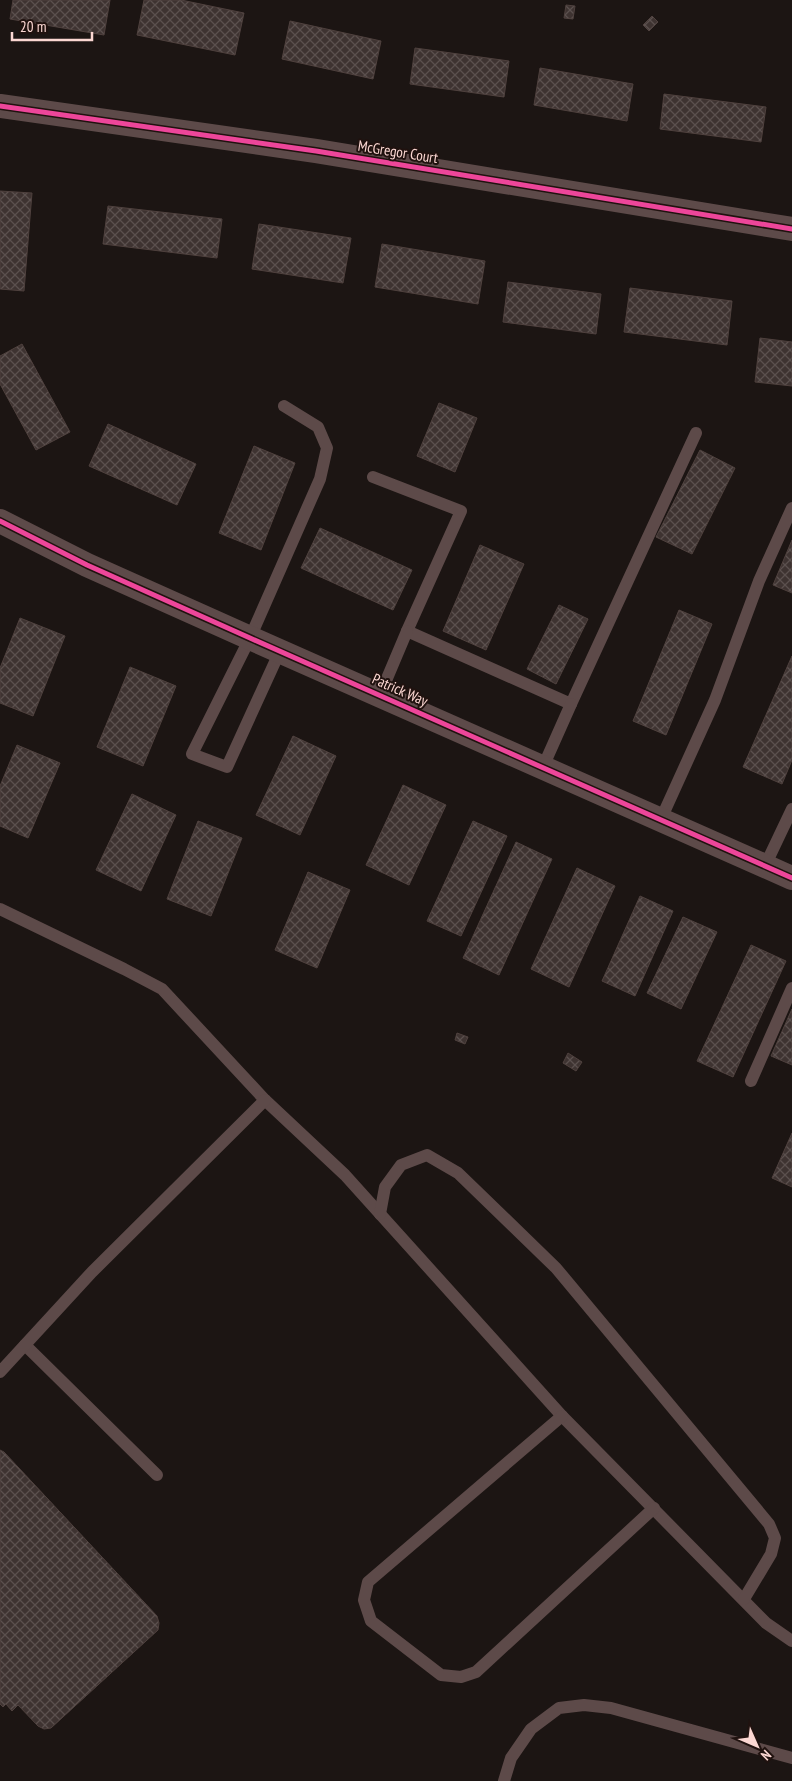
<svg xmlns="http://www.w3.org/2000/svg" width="792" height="1781" viewBox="0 0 792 1781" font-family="'PT Sans Narrow',sans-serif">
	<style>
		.building { fill: url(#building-cross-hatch); stroke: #4f413e }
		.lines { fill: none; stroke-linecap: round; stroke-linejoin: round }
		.service { stroke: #5d4a49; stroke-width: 12 }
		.minor { stroke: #5d4a49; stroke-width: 24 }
		.cycleway-casing { stroke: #20120f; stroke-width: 8 }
		.cycleway { stroke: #ed469a; stroke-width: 5 }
		.labels { text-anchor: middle; stroke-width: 4; stroke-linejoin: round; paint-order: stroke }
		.street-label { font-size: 15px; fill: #fbd7d2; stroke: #20120f }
	</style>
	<defs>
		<pattern id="building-cross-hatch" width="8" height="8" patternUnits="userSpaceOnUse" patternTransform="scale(1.25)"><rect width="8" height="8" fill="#3e3331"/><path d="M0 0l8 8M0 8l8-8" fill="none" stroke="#5b504e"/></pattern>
	</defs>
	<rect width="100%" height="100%" fill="#1c1513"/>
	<g class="building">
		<path d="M13 0H110L104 35 10 19Z"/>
		<path d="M144 0H181L244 13 235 55 137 35Z"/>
		<path d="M566 5 575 6 573 19 564 18Z"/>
		<path d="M652 16 658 22 649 31 643 25Z"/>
		<path d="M290 21 381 41 373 79 282 59Z"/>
		<path d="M415 48 509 61 504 97 410 84Z"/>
		<path d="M540 68 633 84 627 121 534 105Z"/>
		<path d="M664 94 766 107 761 142 660 129Z"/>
		<path d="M0 191 32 193 24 291 0 289Z"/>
		<path d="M108 206 222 219 217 258 103 244Z"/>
		<path d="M259 224 351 238 343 283 252 269Z"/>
		<path d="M382 244 485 261 478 304 375 287Z"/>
		<path d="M508 282 601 294 596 334 503 322Z"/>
		<path d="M630 288 732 301 727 345 624 332Z"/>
		<path d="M760 338 792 342V386L755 382Z"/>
		<path d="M22 344 70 432 36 450 0 384V356Z"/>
		<path d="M439 403 477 418 455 472 417 456Z"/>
		<path d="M108 424 196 464 177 505 89 466Z"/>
		<path d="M254 446 295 463 261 550 219 533Z"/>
		<path d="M700 450 735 468 692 554 656 537Z"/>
		<path d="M320 528 412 570 393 610 301 568Z"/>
		<path d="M792 540V593L773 585Z"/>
		<path d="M480 545 524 564 486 650 443 631Z"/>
		<path d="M559 605 588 619 556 684 527 669Z"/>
		<path d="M679 610 712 624 666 735 633 721Z"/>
		<path d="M20 618 65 636 33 716 0 703V668Z"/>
		<path d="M792 656V760L782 784 743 767Z"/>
		<path d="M130 667 176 686 143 766 97 747Z"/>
		<path d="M293 736 336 756 300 835 256 815Z"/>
		<path d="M17 745 60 763 28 838 0 826V786Z"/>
		<path d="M403 785 446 805 409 885 366 865Z"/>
		<path d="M132 794 176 815 141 891 96 870Z"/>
		<path d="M198 821 242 838 211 916 167 899Z"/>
		<path d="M473 821 507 836 461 936 427 921Z"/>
		<path d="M516 842 552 859 499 975 463 958Z"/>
		<path d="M577 868 615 886 569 987 531 969Z"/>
		<path d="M308 872 350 890 317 968 275 950Z"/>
		<path d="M640 896 673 911 635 996 602 981Z"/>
		<path d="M683 917 717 932 681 1009 647 993Z"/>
		<path d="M751 945 786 961 733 1077 697 1061Z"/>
		<path d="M792 1009V1065L771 1056Z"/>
		<path d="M457 1033 468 1037 465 1044 455 1040Z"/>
		<path d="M568 1053 582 1062 576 1071 563 1063Z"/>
		<path d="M792 1133V1187L772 1178Z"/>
		<path d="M0 1450 4 1452 157 1616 159 1623 158 1630 51 1728 44 1729 38 1726 18 1705 12 1711 6 1704 3 1707 0 1704Z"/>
	</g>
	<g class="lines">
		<g class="service">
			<path d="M373 477 461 511 407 631 571 704 696 433"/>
			<path d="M280 651 227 767 192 754 250 638 320 479 327 448 318 427 284 406"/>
			<path d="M380 695 407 631"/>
			<path d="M543 767 571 704"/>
			<path d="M661 819 715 700 759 581 792 508"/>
			<path d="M765 866 792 809"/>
			<path d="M0 909 124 969 162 989 265 1100 345 1175 562 1416 766 1623 792 1641"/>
			<path d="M751 1081 792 988"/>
			<path d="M380 1214 385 1187 401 1165 427 1155 458 1173 556 1268 769 1524 775 1538 771 1554 744 1599"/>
			<path d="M25 1345 157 1475"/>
			<path d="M0 1372 92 1272 265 1100"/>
			<path d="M562 1416 368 1582 364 1600 371 1621 441 1675 461 1677 476 1672 654 1508"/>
			<path d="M504 1781 511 1758 531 1729 559 1708 584 1705 611 1708 792 1758"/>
		</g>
		<g class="minor">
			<path d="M0 106 316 151 792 229"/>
			<path d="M0 521 87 565 250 638 792 878"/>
		</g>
		<g class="cycleway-casing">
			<g id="cycleway">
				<path d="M0 106 316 151 792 229"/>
				<path d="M0 521 87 565 250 638 792 878"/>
			</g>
		</g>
		<use href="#cycleway" class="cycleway"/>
	</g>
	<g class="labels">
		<g class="street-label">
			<text transform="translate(398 152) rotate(9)" y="5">McGregor Court</text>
			<text transform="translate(400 690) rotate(24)" y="5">Patrick Way</text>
		</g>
	</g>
	<g transform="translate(757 1746) rotate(135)" stroke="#20120f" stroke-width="4" paint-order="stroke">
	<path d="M0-4L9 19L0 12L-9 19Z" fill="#fbd7d2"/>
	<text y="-8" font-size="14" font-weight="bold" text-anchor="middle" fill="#fbd7d2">N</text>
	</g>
	<path d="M12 32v8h80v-8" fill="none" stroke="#fbd7d2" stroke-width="2.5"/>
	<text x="20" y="32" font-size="15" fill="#fbd7d2" stroke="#20120f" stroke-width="4" paint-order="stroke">20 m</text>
</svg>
